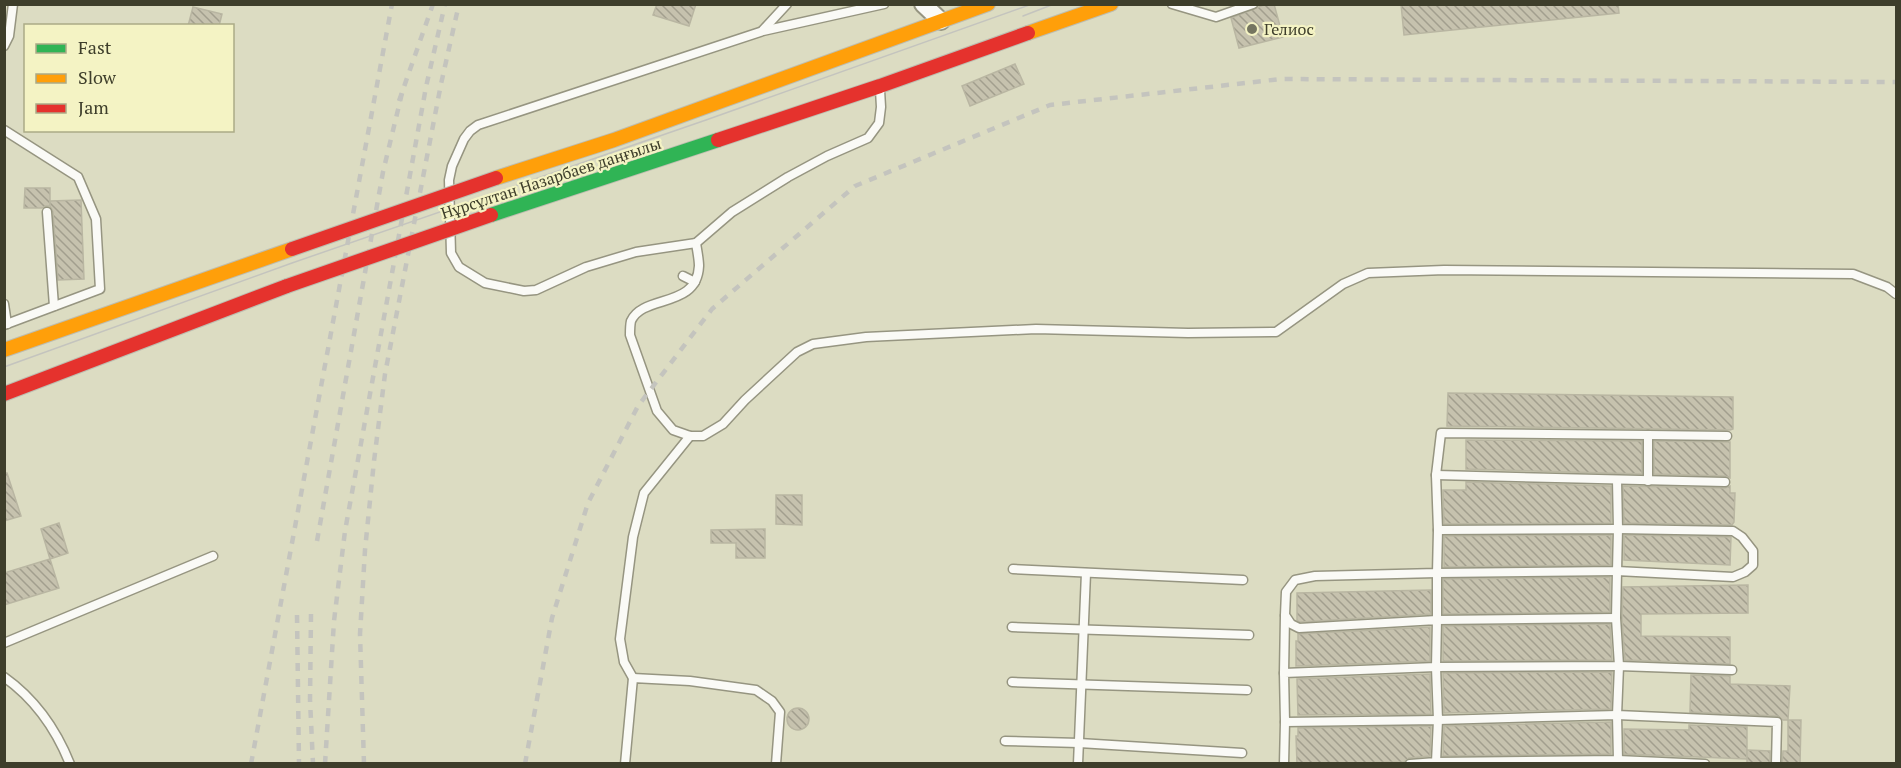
<svg xmlns="http://www.w3.org/2000/svg" width="1901" height="768" viewBox="0 0 1901 768" font-family="'PT Serif',serif">
	<style>
		.building { fill: url(#building-back-hatch); stroke: #b9b6a2; stroke-width: 1.5 }
		.lines { fill: none; stroke-linecap: round; stroke-linejoin: round }
		.lane-casing { stroke: #969581; stroke-width: 11 }
		.street-casing { stroke: #969581; stroke-width: 20 }
		.fast-casing { stroke: #bdbdb0; stroke-width: 16 }
		.slow-casing { stroke: #bdbdb0; stroke-width: 16 }
		.jam-casing { stroke: #bdbdb0; stroke-width: 16 }
		.lane { stroke: #fafaf6; stroke-width: 8 }
		.street { stroke: #fafaf6; stroke-width: 16 }
		.fast { stroke: #30b455; stroke-width: 14 }
		.slow { stroke: #ff9f0a; stroke-width: 14 }
		.jam { stroke: #e5322d; stroke-width: 14 }
		.tram { stroke: #c4c4be; stroke-width: 1.5 }
		.rail { stroke: #c4c4be; stroke-width: 4.5; stroke-dasharray: 8 8; stroke-linecap: butt }
		.jam-bridge-casing { stroke: #bdbdb0; stroke-width: 16; stroke-linecap: butt }
		.jam-bridge { stroke: #e5322d; stroke-width: 14 }
		.poi-dot { fill: #757560; stroke: #f4f3c4; stroke-width: 2 }
		.labels { text-anchor: middle; stroke-width: 4.5; stroke-linejoin: round; paint-order: stroke }
		.poi-label { font-size: 16px; fill: #3e3e2b; stroke: #f4f3c4; text-anchor: start }
		.street-label { font-size: 16px; fill: #3e3e2b; stroke: #f4f3c4 }
	</style>
	<defs>
		<pattern id="building-back-hatch" width="6" height="6" patternUnits="userSpaceOnUse" patternTransform="scale(1.5)"><rect width="6" height="6" fill="#c6c2ae"/><path d="M-1 5l2 2M0 0l6 6M5-1l2 2" fill="none" stroke="#a29f8e"/></pattern>
	</defs>
	<rect width="100%" height="100%" fill="#dcdcc2"/>
	<g class="building">
		<path d="M657 4H696L689 26 653 15Z"/>
		<path d="M1266 4H1274L1283 37 1239 48 1231 18Z"/>
		<path d="M1401 4H1618L1619 13 1404 35Z"/>
		<path d="M193 7 222 14 219 26H188Z"/>
		<path d="M1015 64 1024 84 970 106 962 86Z"/>
		<path d="M25 188H50V206H46L42 208H24Z"/>
		<path d="M81 200 84 279 58 280 53 212 50 206V201Z"/>
		<path d="M1448 393 1733 397V429L1730 430 1447 426Z"/>
		<path d="M1466 440 1642 441V474L1466 469Z"/>
		<path d="M1654 441 1730 442V478L1725 476 1654 474Z"/>
		<path d="M4 473H7L21 516 4 521Z"/>
		<path d="M1466 482 1611 486V523L1444 524 1443 490H1466Z"/>
		<path d="M1623 486 1725 488 1730 486V493H1735L1734 522 1732 525 1624 523Z"/>
		<path d="M776 495H802V525L776 524Z"/>
		<path d="M59 523 68 553 50 559 41 529Z"/>
		<path d="M765 529V558H736V543H711V530Z"/>
		<path d="M1611 535V565L1444 567V536Z"/>
		<path d="M1624 535 1731 537 1730 565 1624 560Z"/>
		<path d="M50 559 59 588 4 605V573Z"/>
		<path d="M1610 577V612L1443 614V579Z"/>
		<path d="M1748 585V613L1641 614V636L1730 637V664L1625 660 1622 618 1623 587Z"/>
		<path d="M1431 590V614L1300 622 1297 620V593Z"/>
		<path d="M1610 624 1612 660 1443 661V626Z"/>
		<path d="M1430 627V661L1296 666V641H1298V634Z"/>
		<path d="M1612 672 1611 709 1444 713 1443 673Z"/>
		<path d="M1430 674 1431 714 1298 715 1297 679Z"/>
		<path d="M1691 675 1730 676V684L1790 686 1788 720H1783L1777 716 1690 712Z"/>
		<circle cx="798" cy="719" r="11"/>
		<path d="M1788 720H1801L1800 764H1782L1783 751H1788Z"/>
		<path d="M1611 722V754L1443 756 1444 726Z"/>
		<path d="M1689 725 1747 727V759L1624 754V729L1689 730Z"/>
		<path d="M1431 726 1430 756 1409 758 1404 762 1297 764 1296 736H1298V728Z"/>
		<path d="M1747 750 1770 751V764H1747Z"/>
	</g>
	<g class="lines">
		<g class="lane-casing">
			<g id="lane">
				<path d="M1172 4 1216 17 1253 4"/>
				<path d="M763 30 787 4"/>
				<path d="M4 46 9 36 13 4"/>
				<path d="M880 90 881 107 879 123 868 138 827 156 788 177 732 212 696 243 636 252 586 267 536 290 524 291 485 283 459 267 451 253 449 180 452 166 464 139 470 131 478 125 763 31 884 4"/>
				<path d="M4 130 78 177 96 219 100 289 4 325"/>
				<path d="M47 212 54 306"/>
				<path d="M696 243C697 250 699 259 699 266 697 309 643 294 631 321 630 325 630 331 630 335L657 411 673 430 690 436H703L723 424 745 400 797 352 813 344 866 337 1036 329 1188 333 1276 332 1343 284 1368 273 1444 270 1853 274 1887 287 1896 294"/>
				<path d="M683 276 695 282"/>
				<path d="M4 304 7 324"/>
				<path d="M1648 435 1727 436"/>
				<path d="M1436 475 1725 482"/>
				<path d="M1013 569 1243 580"/>
				<path d="M1616 618 1617 571 1733 577 1745 572 1753 565V551L1742 537 1733 531 1618 529 1617 480"/>
				<path d="M1012 627 1249 635"/>
				<path d="M4 643 213 556"/>
				<path d="M1732 670 1619 666 1617 715 1777 722 1776 764"/>
				<path d="M1284 673 1285 616"/>
				<path d="M4 677C35 699 56 729 70 764"/>
				<path d="M633 678 624 662 620 639 633 537 644 493 690 436"/>
				<path d="M1012 682 1247 690"/>
				<path d="M1005 741 1079 743 1242 753"/>
				<path d="M1618 763V760L1705 764"/>
				<path d="M625 764 633 678 690 681 756 690 772 701 780 712 776 764"/>
				<path d="M1078 764 1086 573"/>
				<path d="M1284 764 1285 722"/>
				<path d="M1410 764 1436 762 1438 720 1285 722 1284 673 1436 667 1437 620 1299 628 1291 624 1285 615 1286 592 1295 580 1315 576 1437 573 1438 530"/>
				<path d="M1436 764V762L1618 760 1617 715 1438 720 1436 667 1619 666 1616 618 1437 620V573L1617 571 1618 529 1438 530 1436 475 1441 433 1648 435V481"/>
			</g>
		</g>
		<g class="street-casing">
			<path id="street" d="M923 4 941 21"/>
		</g>
		<g class="fast-casing">
			<path id="fast" d="M491 215 718 140"/>
		</g>
		<g class="slow-casing">
			<g id="slow">
				<path d="M1028 33 1111 4"/>
				<path d="M496 178 614 140 988 4"/>
				<path d="M4 350 292 249"/>
			</g>
		</g>
		<g class="jam-casing">
			<g id="jam">
				<path d="M718 140 880 86 1028 33"/>
				<path d="M4 394 287 286"/>
			</g>
		</g>
		<use href="#lane" class="lane"/>
		<use href="#street" class="street"/>
		<use href="#fast" class="fast"/>
		<use href="#slow" class="slow"/>
		<use href="#jam" class="jam"/>
		<g class="tram">
			<path d="M1023 16 1054 4"/>
			<path d="M4 367 292 263 706 120 1032 4"/>
		</g>
		<g class="rail">
			<path d="M399 101 433 4"/>
			<path d="M317 541 383 172 402 93"/>
			<path d="M311 614 310 700 313 764"/>
			<path d="M297 615 299 764"/>
			<path d="M251 764 392 4"/>
			<path d="M325 764 334 621 345 531 426 87 445 4"/>
			<path d="M364 764 360 634 365 550 374 461 385 374 441 84 459 4"/>
			<path d="M525 764 552 618 588 503 638 406 712 309 855 186 1050 105 1281 79 1896 82"/>
		</g>
		<g class="jam-bridge-casing">
			<g id="jam-bridge">
				<path d="M292 249 496 178"/>
				<path d="M287 286 491 215"/>
			</g>
		</g>
		<use href="#jam-bridge" class="jam-bridge"/>
	</g>
	<circle class="poi-dot" cx="1252" cy="29" r="6"/>
	<g class="labels">
		<g class="poi-label">
			<text x="1264" y="35">Гелиос</text>
		</g>
		<g class="street-label">
			<text transform="translate(551 178) rotate(-18)" y="6">Нұрсұлтан Назарбаев даңғылы</text>
		</g>
	</g>
	<rect width="1901" height="768" fill="none" stroke="#3e3e2b" stroke-width="12"/>
	<rect x="24" y="24" width="210" height="108" fill="#f4f3c4" stroke="#abab87" stroke-width="1.5"/>
	<rect x="36" y="44" width="30" height="9" fill="#30b455" stroke="#abab87" stroke-width="1.5"/>
	<text x="78" y="54" font-size="18" fill="#3e3e2b">Fast</text>
	<rect x="36" y="74" width="30" height="9" fill="#ff9f0a" stroke="#abab87" stroke-width="1.5"/>
	<text x="78" y="84" font-size="18" fill="#3e3e2b">Slow</text>
	<rect x="36" y="104" width="30" height="9" fill="#e5322d" stroke="#abab87" stroke-width="1.5"/>
	<text x="78" y="114" font-size="18" fill="#3e3e2b">Jam</text>
</svg>
